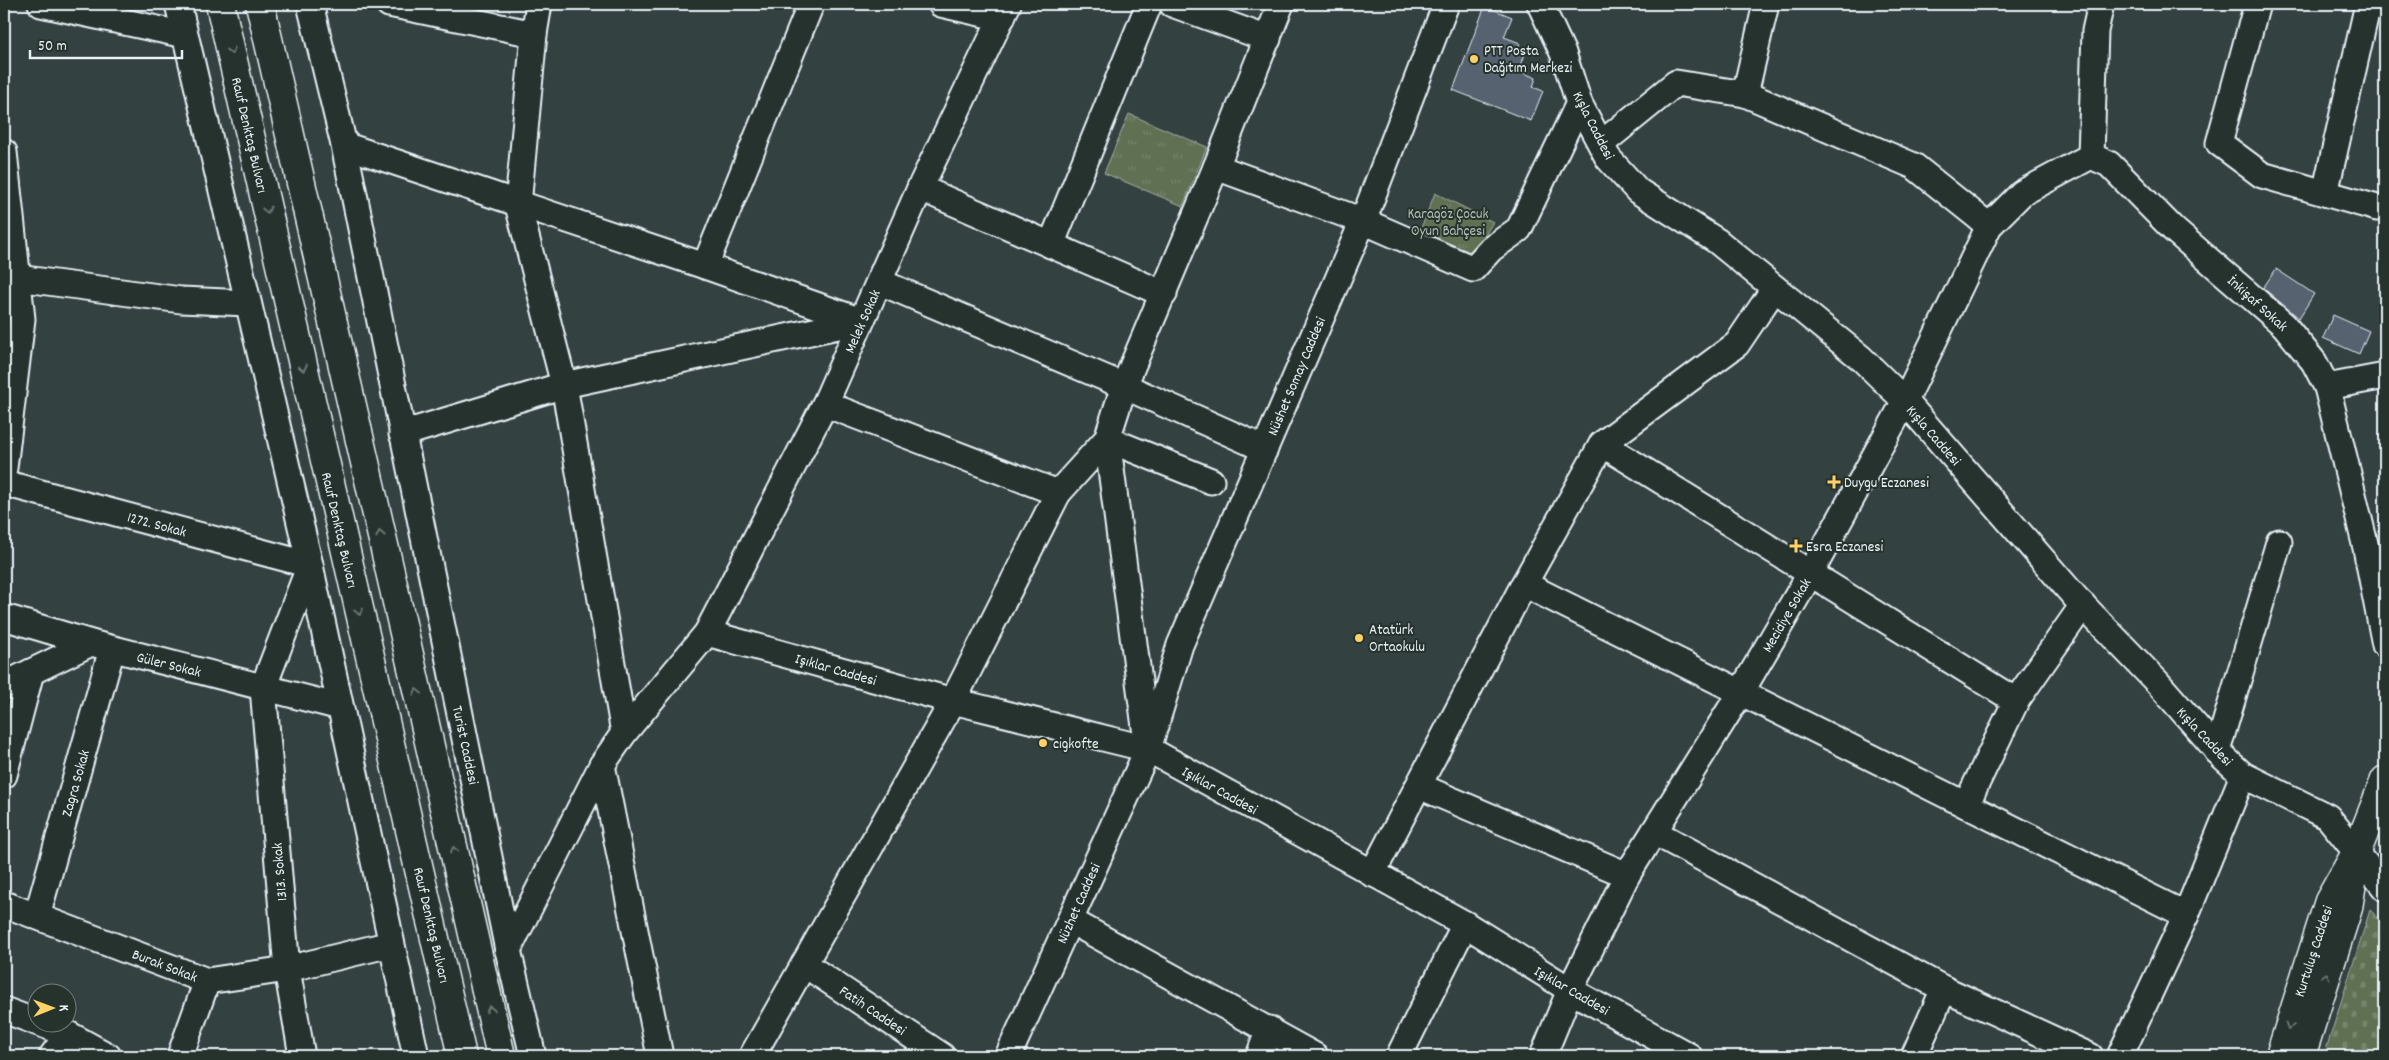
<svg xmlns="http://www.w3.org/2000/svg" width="2389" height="1060" viewBox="0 0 2389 1060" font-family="Dekko,sans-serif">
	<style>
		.cemetery { fill: url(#cemetery-stones); stroke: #a4b0a6 }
		.park { fill: url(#park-tufts); stroke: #a4b0a6 }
		.building { fill: #56626f; stroke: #e8f1f8 }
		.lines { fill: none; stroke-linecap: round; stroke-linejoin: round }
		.minor-casing { stroke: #e8f1f8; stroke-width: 29 }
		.major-casing { stroke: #e8f1f8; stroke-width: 31 }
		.highway-casing { stroke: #e8f1f8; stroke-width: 31 }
		.minor { stroke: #26332d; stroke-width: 25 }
		.major { stroke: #26332d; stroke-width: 28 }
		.highway { stroke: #26332d; stroke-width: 28 }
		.oneway { stroke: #6a7674 }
		.poi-dot { fill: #ffd166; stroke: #26332d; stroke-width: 2 }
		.labels { text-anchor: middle; stroke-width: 4; stroke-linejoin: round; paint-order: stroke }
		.poi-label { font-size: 15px; fill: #e8f1f8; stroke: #26332d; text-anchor: start }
		.street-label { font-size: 15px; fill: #e8f1f8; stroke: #26332d }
		.park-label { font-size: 15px; fill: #b1bdb6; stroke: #26332d }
	</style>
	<defs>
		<pattern id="cemetery-stones" width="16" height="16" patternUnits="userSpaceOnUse" patternTransform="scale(1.25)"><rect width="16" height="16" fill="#5f7053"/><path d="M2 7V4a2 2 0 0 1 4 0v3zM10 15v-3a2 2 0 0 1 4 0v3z" fill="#76856c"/></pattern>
		<pattern id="park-tufts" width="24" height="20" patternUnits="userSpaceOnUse" patternTransform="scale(1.25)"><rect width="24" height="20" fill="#5f7053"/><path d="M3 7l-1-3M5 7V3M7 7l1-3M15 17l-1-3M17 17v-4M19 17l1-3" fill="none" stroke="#76856c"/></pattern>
	</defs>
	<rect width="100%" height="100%" fill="#344141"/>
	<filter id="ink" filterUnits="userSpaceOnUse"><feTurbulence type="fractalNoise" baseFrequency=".02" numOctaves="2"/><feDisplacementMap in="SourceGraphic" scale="10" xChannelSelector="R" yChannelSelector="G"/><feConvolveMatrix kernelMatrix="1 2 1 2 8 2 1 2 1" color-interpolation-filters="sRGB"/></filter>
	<g filter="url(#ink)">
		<path class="cemetery" d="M2370 910 2385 924V1056H2324Z"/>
		<g class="park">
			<path d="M1129 114 1207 147 1183 206 1104 173Z"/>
			<path d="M1435 193 1493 222 1474 253 1419 233Z"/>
		</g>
		<g class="building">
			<path d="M1485 6 1512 17 1504 37 1520 43 1517 51 1525 54 1519 71 1536 78 1533 87 1543 91 1531 121 1453 90Z"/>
			<path d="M2276 269 2314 294 2299 318 2263 288Z"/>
			<path d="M2333 315 2369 331 2359 354 2323 338Z"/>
		</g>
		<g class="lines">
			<g class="minor-casing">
				<g id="minor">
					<path d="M41 4 185 35"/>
					<path d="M178 4 310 565 416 1056"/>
					<path d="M310 4 344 145 508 950 533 1056"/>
					<path d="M389 4 534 34"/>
					<path d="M539 4 534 34 518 205 564 385 624 733"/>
					<path d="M941 4 1002 18"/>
					<path d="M1172 4 1268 39"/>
					<path d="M1540 4 1563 53 1579 103 1608 158 1638 191 1717 241 1861 358 1905 401 2076 598 2158 683 2223 757 2243 775 2328 817 2385 888"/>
					<path d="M2257 4 2219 143 2262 175 2377 208H2385"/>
					<path d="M1745 94 1766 4"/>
					<path d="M1601 144 1676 83 1745 94 1914 166 1989 226"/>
					<path d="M344 145 705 266 861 321"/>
					<path d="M4 152 22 319 4 468"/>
					<path d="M2091 156 2109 164 2174 230 2284 325 2314 362 2327 387 2366 548 2385 645"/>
					<path d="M2091 156 2095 31 2101 4"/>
					<path d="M1216 167 1363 221 1473 269 1491 249 1519 229 1579 103"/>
					<path d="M920 188 1164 294"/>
					<path d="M2325 193 2368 4"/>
					<path d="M1051 245 1149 4"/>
					<path d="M705 266 811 4"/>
					<path d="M18 278 181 300 248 303"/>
					<path d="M880 282 1124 386 1265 449"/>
					<path d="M2327 387 2385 376"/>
					<path d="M402 434 564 385 861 321"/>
					<path d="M1602 444 2016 701"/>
					<path d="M4 483 310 565 263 688 287 969 302 1056"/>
					<path d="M1058 493 1107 439 1211 481"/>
					<path d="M1524 584 2186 915"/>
					<path d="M4 617 91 643"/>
					<path d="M707 633 953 701 1148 749 1465 924 1570 990 1689 1056"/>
					<path d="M4 685 91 643 340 707"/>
					<path d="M1147 742 1107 439 1124 386 1216 167 1281 4"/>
					<path d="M2217 751 2279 542"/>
					<path d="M602 765 660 1056"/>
					<path d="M4 775 31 672"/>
					<path d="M1419 786 1627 875"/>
					<path d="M1966 805 2016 701 2083 605"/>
					<path d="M1654 832 1944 989 2090 1056"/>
					<path d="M1372 874 1524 584 1602 444 1737 344 1774 289"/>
					<path d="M4 904 207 981 287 969 391 944"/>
					<path d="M37 916 112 649"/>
					<path d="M1071 921 1315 1056"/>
					<path d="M508 950 602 765 624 733 707 633 825 404 920 188 1008 4"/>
					<path d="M804 964 942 1056"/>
					<path d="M4 1010 68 1034 108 1056"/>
					<path d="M52 1056 68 1034"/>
					<path d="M180 1056 207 981"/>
					<path d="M752 1056 953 701 1058 493 825 404"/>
					<path d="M1008 1056 1148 749 1180 645 1363 221 1446 4"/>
					<path d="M1259 1056 1269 1029"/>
					<path d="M1399 1056 1465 924"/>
					<path d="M1543 1056 1570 990 1627 875 1741 692 1810 574 1905 401 1989 226 2022 193 2091 156"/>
					<path d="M1914 1056 1944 989"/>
					<path d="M2120 1056 2186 915 2243 775"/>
				</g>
			</g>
			<g class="major-casing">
				<g id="major">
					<path d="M2280 1056 2329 901 2357 851 2385 780"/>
					<path d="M2301 1056 2348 908 2354 870"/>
				</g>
			</g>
			<g class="highway-casing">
				<g id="highway">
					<path d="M220 4 462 1056"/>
					<path d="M260 4 501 1056"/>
				</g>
			</g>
			<use href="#minor" class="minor"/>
			<use href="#major" class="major"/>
			<use href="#highway" class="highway"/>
		</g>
		<defs><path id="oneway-chevron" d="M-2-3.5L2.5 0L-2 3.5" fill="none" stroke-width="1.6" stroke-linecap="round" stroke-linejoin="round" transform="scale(1.25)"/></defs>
		<g class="oneway">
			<use href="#oneway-chevron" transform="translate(231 51) rotate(77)"/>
			<use href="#oneway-chevron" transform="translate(267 210) rotate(77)"/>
			<use href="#oneway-chevron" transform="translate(303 368) rotate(77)"/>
			<use href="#oneway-chevron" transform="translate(380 534) rotate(-103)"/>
			<use href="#oneway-chevron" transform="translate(359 612) rotate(77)"/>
			<use href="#oneway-chevron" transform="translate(417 692) rotate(-103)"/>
			<use href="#oneway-chevron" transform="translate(454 850) rotate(-103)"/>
			<use href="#oneway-chevron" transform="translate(2326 976) rotate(-72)"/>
			<use href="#oneway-chevron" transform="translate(490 1009) rotate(-103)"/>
			<use href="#oneway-chevron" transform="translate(2289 1026) rotate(108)"/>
		</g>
	</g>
	<g class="poi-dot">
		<circle cx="1474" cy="59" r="5"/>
		<path d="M1831.5 474.5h5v5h5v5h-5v5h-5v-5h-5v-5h5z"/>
		<path d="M1793.5 538.5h5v5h5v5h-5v5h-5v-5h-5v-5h5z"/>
		<circle cx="1359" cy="638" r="5"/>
		<circle cx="1043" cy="743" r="5"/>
	</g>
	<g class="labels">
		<g class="poi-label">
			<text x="1484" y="55">PTT Posta<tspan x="1484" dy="17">Dağıtım Merkezi</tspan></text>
			<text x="1844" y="487">Duygu Eczanesi</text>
			<text x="1806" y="551">Esra Eczanesi</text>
			<text x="1369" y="634">Atatürk<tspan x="1369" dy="17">Ortaokulu</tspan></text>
			<text x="1053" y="748">cigkofte</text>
		</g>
		<g class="street-label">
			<text transform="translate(1594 125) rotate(63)" y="5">Kışla Caddesi</text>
			<text transform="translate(250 135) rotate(77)" y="5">Rauf Denktaş Bulvarı</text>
			<text transform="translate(2258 303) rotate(42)" y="5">İnkişaf Sokak</text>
			<text transform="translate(862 321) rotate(-66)" y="5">Melek Sokak</text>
			<text transform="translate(1296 376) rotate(-67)" y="5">Nüshet Somay Caddesi</text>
			<text transform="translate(1934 435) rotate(49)" y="5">Kışla Caddesi</text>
			<text transform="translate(157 524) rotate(15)" y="5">1272. Sokak</text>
			<text transform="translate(340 530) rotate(77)" y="5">Rauf Denktaş Bulvarı</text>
			<text transform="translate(1786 615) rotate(-60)" y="5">Mecidiye Sokak</text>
			<text transform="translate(169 664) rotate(14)" y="5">Güler Sokak</text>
			<text transform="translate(836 669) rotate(16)" y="5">Işıklar Caddesi</text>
			<text transform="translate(2205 736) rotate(47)" y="5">Kışla Caddesi</text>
			<text transform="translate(466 745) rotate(78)" y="5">Turist Caddesi</text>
			<text transform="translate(75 783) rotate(-74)" y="5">Zagra Sokak</text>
			<text transform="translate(1220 790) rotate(29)" y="5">Işıklar Caddesi</text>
			<text transform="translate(279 872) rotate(-95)" y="5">1313. Sokak</text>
			<text transform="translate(1078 903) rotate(-66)" y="5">Nüzhet Caddesi</text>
			<text transform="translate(432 925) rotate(77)" y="5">Rauf Denktaş Bulvarı</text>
			<text transform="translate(2313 951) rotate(-72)" y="5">Kurtuluş Caddesi</text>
			<text transform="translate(165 965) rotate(21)" y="5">Burak Sokak</text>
			<text transform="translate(1572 990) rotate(30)" y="5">Işıklar Caddesi</text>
			<text transform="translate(873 1010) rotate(34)" y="5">Fatih Caddesi</text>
		</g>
		<g class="park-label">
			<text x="1448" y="218">Karagöz Çocuk<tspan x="1448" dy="17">Oyun Bahçesi</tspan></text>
		</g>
	</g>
	<rect width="2389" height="1060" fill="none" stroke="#26332d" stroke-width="20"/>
	<rect x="10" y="10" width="2369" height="1040" fill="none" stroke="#e8f1f8" stroke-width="2" filter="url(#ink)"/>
	<g transform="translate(52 1008) rotate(89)"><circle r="24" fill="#26332d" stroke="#747f7e"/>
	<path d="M0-4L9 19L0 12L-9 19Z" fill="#ffd166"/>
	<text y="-8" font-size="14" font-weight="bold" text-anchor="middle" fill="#e8f1f8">K</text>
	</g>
	<path d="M30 50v8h152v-8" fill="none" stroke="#e8f1f8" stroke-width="2.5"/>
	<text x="38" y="50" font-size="15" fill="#e8f1f8" stroke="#26332d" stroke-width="4" paint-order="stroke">50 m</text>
</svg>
